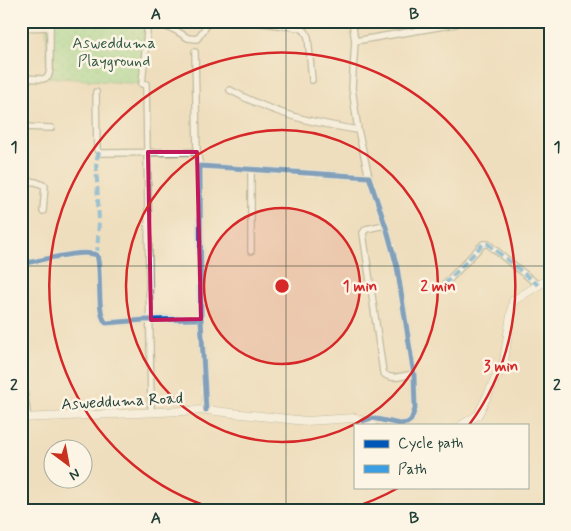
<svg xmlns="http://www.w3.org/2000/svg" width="571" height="531" viewBox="0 0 571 531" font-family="Mynerve,sans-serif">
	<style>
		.grass { fill: url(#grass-dots); stroke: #5c8e65 }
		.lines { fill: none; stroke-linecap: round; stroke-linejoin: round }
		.street-casing { stroke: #868e78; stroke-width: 8 }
		.secondary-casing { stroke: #868e78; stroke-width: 9 }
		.street { stroke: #fff; stroke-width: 5.5 }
		.secondary { stroke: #fff; stroke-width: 8 }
		.quiet { stroke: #3c9ee2; stroke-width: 4; stroke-dasharray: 8 4; stroke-linecap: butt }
		.cycleway-casing { stroke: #fcf5e5; stroke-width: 8 }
		.cycleway { stroke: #0057b8; stroke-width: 5 }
		.marked { fill: none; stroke: #c2185b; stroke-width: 4; stroke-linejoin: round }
		.grid { fill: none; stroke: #1f3d34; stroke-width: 1; stroke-opacity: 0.55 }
		.ring { fill: none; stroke: #d62828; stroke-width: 2.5 }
		.labels { text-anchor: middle; stroke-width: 5; stroke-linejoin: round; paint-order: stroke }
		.park-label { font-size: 16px; fill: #385d48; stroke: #fcf5e5 }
		.street-label { font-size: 16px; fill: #1f3d34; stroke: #fcf5e5 }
		.centre { fill: #d62828; stroke: #fcf5e5; stroke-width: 2.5 }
		.ring-label { font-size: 15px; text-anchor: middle; font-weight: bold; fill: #d62828; stroke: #fcf5e5; stroke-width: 5; stroke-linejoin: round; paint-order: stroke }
		.neatline { fill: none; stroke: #1f3d34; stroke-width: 2 }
		.grid-label { font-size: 16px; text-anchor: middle; font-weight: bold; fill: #1f3d34 }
	</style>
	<defs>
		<pattern id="grass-dots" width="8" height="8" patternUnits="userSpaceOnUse" patternTransform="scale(1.25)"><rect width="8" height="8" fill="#9ade96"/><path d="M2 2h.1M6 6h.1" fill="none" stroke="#84bf82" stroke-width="1.8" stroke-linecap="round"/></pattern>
	</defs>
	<rect width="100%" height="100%" fill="#fcf5e5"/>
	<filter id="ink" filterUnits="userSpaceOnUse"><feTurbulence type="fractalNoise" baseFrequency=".02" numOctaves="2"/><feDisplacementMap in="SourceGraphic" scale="10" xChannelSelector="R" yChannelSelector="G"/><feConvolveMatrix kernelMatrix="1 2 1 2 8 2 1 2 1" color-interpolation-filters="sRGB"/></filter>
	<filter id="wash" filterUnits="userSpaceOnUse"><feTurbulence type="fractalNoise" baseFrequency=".0096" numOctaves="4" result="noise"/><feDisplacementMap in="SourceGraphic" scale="20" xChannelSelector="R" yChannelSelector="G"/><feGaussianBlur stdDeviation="1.12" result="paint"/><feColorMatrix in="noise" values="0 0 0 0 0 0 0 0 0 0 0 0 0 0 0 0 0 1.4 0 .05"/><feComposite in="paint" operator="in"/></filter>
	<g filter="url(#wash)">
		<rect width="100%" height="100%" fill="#eedebd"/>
		<path class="grass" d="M46 21H148L142 84 48 77Z"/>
	</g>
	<g filter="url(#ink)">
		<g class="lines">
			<g class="street-casing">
				<g id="street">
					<path d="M148 21 142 84H146L151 409"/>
					<path d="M149 21 175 30 188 38 197 39 205 28 206 21"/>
					<path d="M248 21 300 28 305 31 308 37 312 80"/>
					<path d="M352 21 355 41 352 88 358 130"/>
					<path d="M21 28 50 27"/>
					<path d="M355 41 456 24 455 21"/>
					<path d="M195 52 197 152 200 166"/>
					<path d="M21 78 43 79 48 77 50 70V21"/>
					<path d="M230 90C274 114 309 122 358 130L369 177"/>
					<path d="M96 92 97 150 100 153 197 152"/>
					<path d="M21 127 51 128"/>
					<path d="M21 181 36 182 45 186 43 211"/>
					<path d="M385 225 366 229 363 233 383 372C389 382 404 375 414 374"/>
					<path d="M251 251V169"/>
					<path d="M21 264C40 261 80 249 97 255 102 272 96 313 106 323L145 320 201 319"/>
					<path d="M444 285 483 244H488L538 285"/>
					<path d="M21 372 28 418"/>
					<path d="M206 410 201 319 200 166 369 177 387 230 397 267 414 375 415 409 411 420 407 423 400 424 372 418 363 421"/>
				</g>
			</g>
			<g class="secondary-casing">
				<g id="secondary">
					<path d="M21 418 206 410 306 421 355 418 372 425"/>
					<path d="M462 425 478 415 504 361 513 301 550 278"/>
				</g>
			</g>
			<use href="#street" class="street"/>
			<use href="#secondary" class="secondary"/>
			<g class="quiet">
				<path d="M97 255 99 221 96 161 99 152"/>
				<path d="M444 285 483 244H488L538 285"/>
			</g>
			<g class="cycleway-casing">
				<g id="cycleway">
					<path d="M21 264C40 261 80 249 97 255 102 272 96 313 106 323L145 320 201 319"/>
					<path d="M206 410 201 319 200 166 369 177 387 230 397 267 414 375 415 409 411 420 407 423 400 424 372 418 363 421"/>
				</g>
			</g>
			<use href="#cycleway" class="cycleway"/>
		</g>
	</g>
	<path d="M0 0H571V531H0ZM148 152H197L201 319 151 320Z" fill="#eedebd" fill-opacity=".55" fill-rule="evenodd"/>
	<path class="marked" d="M148 152H197L201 319 151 320Z"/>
	<path class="grid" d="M286 21V510M21 266H550"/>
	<circle cx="282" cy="286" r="78" fill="#d62828" fill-opacity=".12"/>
	<g class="ring">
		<circle cx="282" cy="286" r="78"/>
		<circle cx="282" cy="286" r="156"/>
		<path d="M398 488A233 233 0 0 1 348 509M216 509A233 233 0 1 1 469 425"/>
	</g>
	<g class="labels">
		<g class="park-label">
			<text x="114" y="48">Aswedduma<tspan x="114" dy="18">Playground</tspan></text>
		</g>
		<g class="street-label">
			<text transform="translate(122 400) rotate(-3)" y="6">Aswedduma Road</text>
		</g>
	</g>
	<circle cx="282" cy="286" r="8" class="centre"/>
	<g class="ring-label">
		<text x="360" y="291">1 min</text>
		<text x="438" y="291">2 min</text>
		<text x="501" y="371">3 min</text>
	</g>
	<rect width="571" height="531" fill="none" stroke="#fcf5e5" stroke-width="55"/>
	<rect x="354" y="424" width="175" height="65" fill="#fcf5e5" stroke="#a4ab9e"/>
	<rect x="364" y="440" width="25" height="8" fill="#0057b8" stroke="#a4ab9e"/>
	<text x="398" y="448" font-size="15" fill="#1f3d34">Cycle path</text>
	<rect x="364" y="465" width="25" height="8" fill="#3c9ee2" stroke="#a4ab9e"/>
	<text x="398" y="474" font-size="15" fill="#1f3d34">Path</text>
	<g transform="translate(68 464) rotate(148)"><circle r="24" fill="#fcf5e5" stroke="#a4ab9e"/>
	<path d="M0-4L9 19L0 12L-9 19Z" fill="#c8321e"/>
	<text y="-8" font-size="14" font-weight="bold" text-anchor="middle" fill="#1f3d34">N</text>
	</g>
	<rect x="28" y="28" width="516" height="476" class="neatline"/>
	<g class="grid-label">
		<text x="156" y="19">A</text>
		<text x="414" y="19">B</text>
		<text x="14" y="152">1</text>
		<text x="557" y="152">1</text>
		<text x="14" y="390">2</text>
		<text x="557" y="390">2</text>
		<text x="156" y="523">A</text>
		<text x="414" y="523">B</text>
	</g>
</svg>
